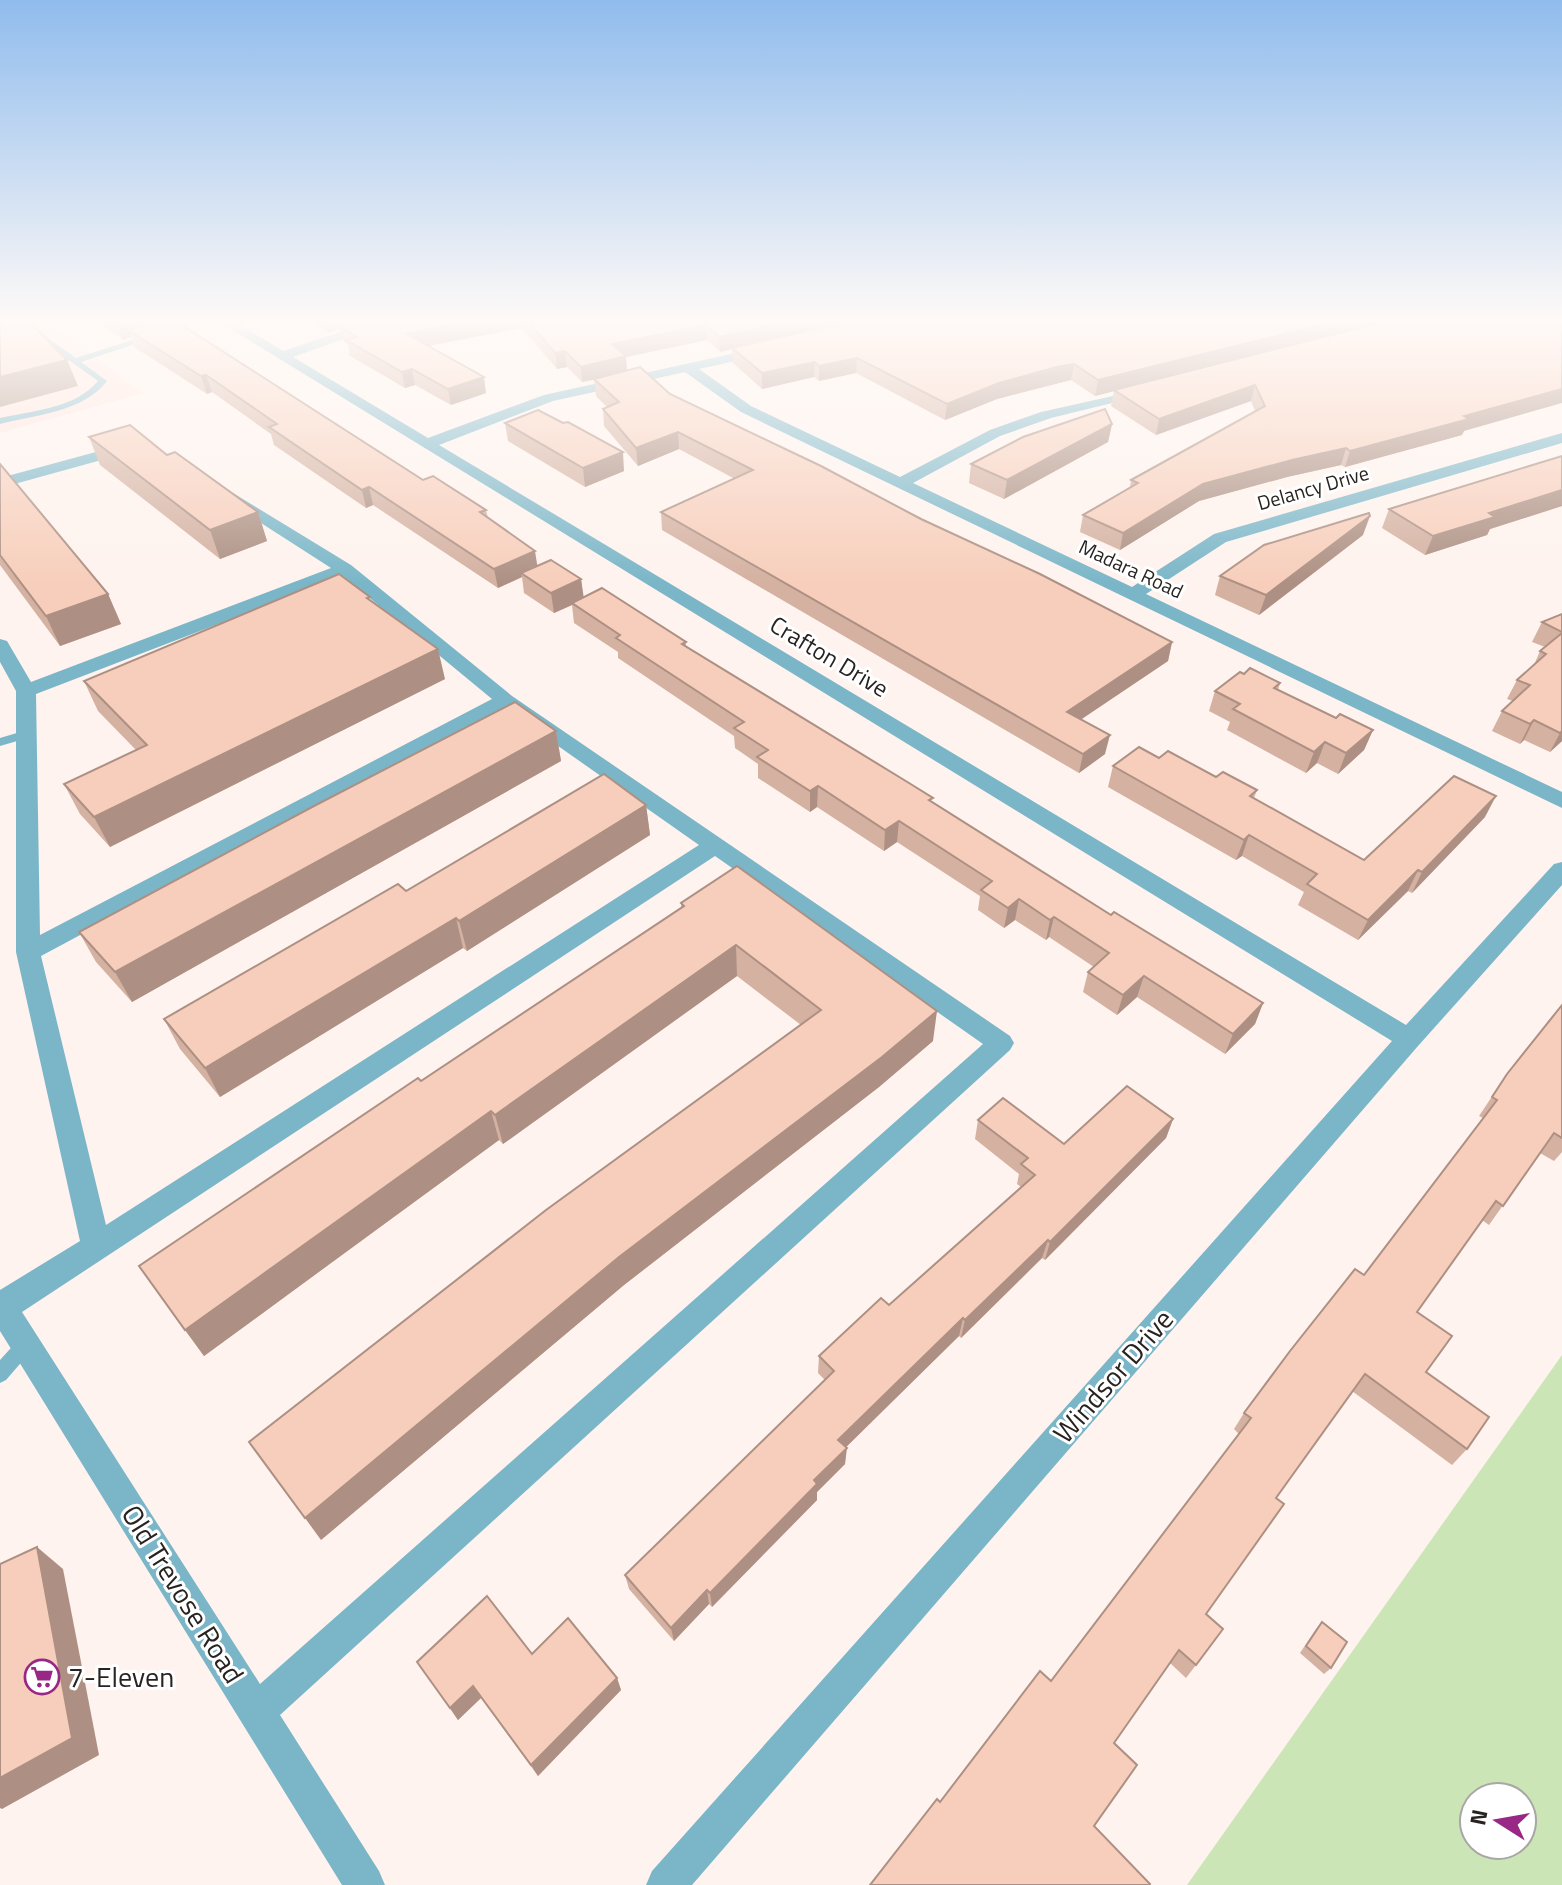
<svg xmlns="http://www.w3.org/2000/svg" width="1562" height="1885" viewBox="0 0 1562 1885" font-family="'Titillium Web',sans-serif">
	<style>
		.commercial { fill: #ffe5df }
		.green { fill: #cbe5b6; fill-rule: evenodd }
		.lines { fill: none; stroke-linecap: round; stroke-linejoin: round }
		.lane { fill: #7ab6c8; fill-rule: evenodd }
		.street { fill: #7ab6c8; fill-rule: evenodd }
		.wall { fill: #d4b1a1 }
		.shaded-wall { fill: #ad9083 }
		.building { fill: #f7cebb; stroke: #ad9083; stroke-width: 2 }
		.labels { text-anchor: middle; stroke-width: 6; stroke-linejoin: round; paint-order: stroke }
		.far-street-label { font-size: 20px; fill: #272321; stroke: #fff }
		.street-label { font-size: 24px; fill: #272321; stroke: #fff }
		.near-street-label { font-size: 28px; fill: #272321; stroke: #fff }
		.near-poi-label { font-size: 28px; fill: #272321; stroke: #fff; text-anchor: start }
	</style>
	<rect width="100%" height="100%" fill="#fef3ee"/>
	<path class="commercial" d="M0 320H42L144 393 0 433Z"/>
	<path class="green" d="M1562 1355V1885H1187ZM1474 1797H1522V1845H1474Z"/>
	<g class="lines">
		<g class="lane">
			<path d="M13 320H23L76 358 194 320H207L81 362 107 381C83 412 36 415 0 424V418C32 411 76 408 98 381Z"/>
			<path d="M27 730 31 731V737L0 746V738Z"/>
			<path d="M26 1336 32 1338 35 1344 32 1350 6 1380 0 1383V1360L20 1338Z"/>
		</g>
		<g class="street">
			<path d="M216 320H232L283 351 376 320H397L293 357 428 438 544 395 763 347 768 348V354L699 369 751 406 900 477 990 430 1041 412 1149 388V394L1051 418 1000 436 913 483 1132 587 1214 534 1562 433V443L1226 542 1146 594 1562 792V808L741 412 685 372 553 401 439 445 1406 1025 1554 864 1562 862V885L1418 1046 692 1885H646L652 1871 1392 1041Z"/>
			<path d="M129 443 137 448 134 451 0 488V478Z"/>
			<path d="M233 493 351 565 512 696 1010 1036 1014 1043 1010 1050 280 1715 379 1871 385 1885H342L0 1331V1290L80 1241 16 952V691L0 662V639L7 641 31 682 331 568 227 501V495ZM343 576 492 699 40 935 36 694ZM504 708 699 845 106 1225 41 956ZM715 856 983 1044 260 1684 22 1312Z"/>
		</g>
	</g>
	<g class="wall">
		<path d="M96 320H174L423 480 486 510 488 518 537 566 581 579 583 597 686 642V646L1111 915 1263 1003 1255 1024 1225 1054 1137 997 1117 1015 1083 992 1088 972 1094 967 1049 937 1046 940 1015 920 1004 928 978 910 980 896 897 842 884 851 817 807 810 812 758 778V764L735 748 734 736 618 658V652L574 623 572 605 554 613 524 593 522 577 498 588 373 505 366 508 274 445 271 434 212 392 207 394 134 347 131 337 123 340Z"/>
		<path d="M307 320H1562L1464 431 1462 435 1345 467 1341 465 1287 477 1199 501 1120 550 1080 532 1083 515 1130 487 1131 480 1255 411 1251 401 1156 435 1111 406 1114 391 1095 396 1071 380 997 399 945 420 856 373 819 381 814 377 762 389 733 363 732 349 720 352 707 340 626 357 627 371 670 394 1172 642 1168 661 1081 719 1105 754 1079 773 662 530 661 512 735 479 679 449 638 466 604 426 603 409 607 407 596 396 594 380 582 382 567 367 557 369 522 328 428 346 486 393 451 405 415 385 405 388 350 356 348 345 344 342 340 329 328 333Z"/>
		<path d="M505 423 624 471 585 487 508 441Z"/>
		<path d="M1112 424 1108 442 1004 499 969 483 971 464Z"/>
		<path d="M89 437 167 455 258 512 267 541 220 559 100 465Z"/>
		<path d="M1562 456V506L1490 529 1487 535 1425 555 1382 528 1389 509Z"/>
		<path d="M0 464 108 594 121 624 60 646 0 565Z"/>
		<path d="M1363 535 1259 615 1215 595 1220 576Z"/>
		<path d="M371 601 445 679 110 847 80 814 64 784 136 750 98 711 84 681Z"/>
		<path d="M1562 614V741L1550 752 1524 740 1520 744 1492 731 1502 711 1513 701 1507 699 1517 680 1534 665 1540 651 1545 647 1532 642 1542 622Z"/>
		<path d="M1244 674 1280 683 1278 690 1336 718 1373 730 1364 750 1338 774 1317 763 1306 773 1227 730 1230 722 1209 711 1215 691Z"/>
		<path d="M556 731 561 761 132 1002 96 962 79 932Z"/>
		<path d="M1159 758 1257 790 1254 798 1364 860 1485 817 1412 893 1408 891 1358 940 1298 905 1304 892 1242 856 1236 860 1108 787 1113 766Z"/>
		<path d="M646 805 650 835 467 951 463 948 220 1097 180 1049 164 1019 406 891Z"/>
		<path d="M681 903 933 1041 879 1087 624 1285 321 1540 801 1025 737 976 503 1144 499 1140 204 1356 139 1266 421 1081 681 907Z"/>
		<path d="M1562 1005V1152L1554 1161 1540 1153 1489 1225 1482 1220 1417 1312 1426 1372 1467 1449 1452 1465 1352 1391 1276 1498 1206 1614 1196 1665 1186 1678 1170 1663 1114 1743 1094 1826 940 1802 1051 1681 1239 1434 1234 1429 1244 1413 1364 1275 1483 1118 1479 1116 1507 1074Z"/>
		<path d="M1173 1119 1166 1138 1045 1260 1042 1258 961 1338 959 1336 846 1447 845 1464 817 1492V1500L712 1607 709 1604 674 1641 629 1589 625 1575 825 1380 818 1373 819 1356 889 1305 1021 1187 1017 1184 1019 1174 975 1139 978 1120 1064 1144Z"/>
		<path d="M1322 1622 1331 1668 1324 1674 1300 1653 1316 1629Z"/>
		<path d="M532 1654 617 1678 621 1690 538 1776 481 1698 458 1720 417 1662Z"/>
	</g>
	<g class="shaded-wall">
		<path d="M123 320H162L128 330 131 337 123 340 117 322Z"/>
		<path d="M325 320H365L340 327V329L328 333Z"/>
		<path d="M478 320H521L522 328 410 349 407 334Z"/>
		<path d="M796 320H868L732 348V349L720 352 719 337Z"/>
		<path d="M1341 320H1398L1095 396 1098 380Z"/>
		<path d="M706 325 707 340 626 357 627 372 582 382 581 367 612 344Z"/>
		<path d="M565 351 567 367 557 369 555 353Z"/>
		<path d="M857 358 856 373 819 381V366Z"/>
		<path d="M67 360 78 386 0 407V377Z"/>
		<path d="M815 362 814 377 762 389V373Z"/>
		<path d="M1074 364 1071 380 997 399 945 420 947 404 999 383Z"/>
		<path d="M412 369 415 385 405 388 402 372Z"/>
		<path d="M206 375 212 392 207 394 201 376Z"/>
		<path d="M484 377 486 393 451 405 448 389Z"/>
		<path d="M1255 385 1251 401 1156 435 1159 419Z"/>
		<path d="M1562 389V403L1464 431 1462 435 1345 467 1350 451 1464 416Z"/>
		<path d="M1112 424 1108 442 1004 499 1007 480Z"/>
		<path d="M678 432 679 449 638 466 636 448Z"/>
		<path d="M1346 448 1341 465 1287 477 1199 501 1120 550 1123 533 1203 484 1292 460Z"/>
		<path d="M623 452 624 471 585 487 583 468Z"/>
		<path d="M369 487 373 505 366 508 362 490Z"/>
		<path d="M1562 490V506L1490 529 1487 535 1425 555 1433 536 1489 513Z"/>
		<path d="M258 512 267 541 220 559 210 530Z"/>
		<path d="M1370 516 1363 535 1259 615 1266 595Z"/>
		<path d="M535 551 538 570 521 573 522 577 498 588 494 569Z"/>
		<path d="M581 579 584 599 572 603V605L554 613 551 593Z"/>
		<path d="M108 594 121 624 60 646 46 616Z"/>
		<path d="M1172 642 1168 661 1064 731 1067 712Z"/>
		<path d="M438 649 445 679 110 847 94 817Z"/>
		<path d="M1534 720 1524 740 1520 744 1530 724Z"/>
		<path d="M1373 730 1364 750 1338 774 1346 753Z"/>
		<path d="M556 731 561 761 132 1002 115 972Z"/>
		<path d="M1562 731V741L1550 752 1560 733Z"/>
		<path d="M1110 735 1105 754 1079 773 1083 754Z"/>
		<path d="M1325 742 1317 763 1306 773 1314 752Z"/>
		<path d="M818 786 817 807 810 812V791Z"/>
		<path d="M1496 796 1485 817 1412 893 1422 872Z"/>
		<path d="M646 805 650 835 467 951 459 921Z"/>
		<path d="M899 821 897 842 884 851 885 830Z"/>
		<path d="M1249 835 1242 856 1236 860 1244 840Z"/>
		<path d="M1418 870 1408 891 1358 940 1368 920Z"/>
		<path d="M1019 899 1015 920 1004 928 1008 908Z"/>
		<path d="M1054 917 1049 937 1046 940 1050 920Z"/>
		<path d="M456 918 463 948 220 1097 205 1068Z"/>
		<path d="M736 945 737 976 503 1144 495 1115Z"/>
		<path d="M1144 976 1137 997 1117 1015 1123 995Z"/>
		<path d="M1263 1003 1255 1024 1225 1054 1233 1034Z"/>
		<path d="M937 1011 933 1041 879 1087 624 1285 321 1540 305 1518 619 1257Z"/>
		<path d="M491 1111 499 1140 204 1356 185 1330Z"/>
		<path d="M1173 1119 1166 1138 1045 1260 1050 1242Z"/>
		<path d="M1048 1240 1042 1258 961 1338 965 1320Z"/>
		<path d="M963 1318 959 1336 837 1456 838 1440Z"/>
		<path d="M847 1448 845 1464 817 1492V1500L712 1607 710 1593 814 1480Z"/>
		<path d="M37 1547 63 1569 99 1755 2 1809 0 1808V1778Z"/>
		<path d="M707 1590 709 1604 674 1641 671 1628Z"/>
		<path d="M617 1678 621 1690 538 1776 531 1765Z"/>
		<path d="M473 1686 481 1698 458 1720 450 1708Z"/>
	</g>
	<g class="building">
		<path d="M0 320H28L67 360 0 377Z"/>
		<path d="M159 320H174L423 480 433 476 486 510 480 512 535 551 494 569 369 487 362 490 269 427 277 424 206 375 201 376 128 330Z"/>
		<path d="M358 320H478L407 334 484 377 448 389 412 369 402 372 346 340 357 337 340 327Z"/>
		<path d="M527 320H796L719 337 706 325 612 344 626 356 581 367 565 351 555 353Z"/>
		<path d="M856 320H1341L1098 380 1074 364 1057 367 999 383 947 404 857 358 819 366 815 362 762 373 732 348Z"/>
		<path d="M1391 320H1562V389L1464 416 1469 419 1350 451 1346 448 1292 460 1203 484 1123 533 1083 515 1138 483 1131 480 1265 406 1255 385 1159 419 1114 390Z"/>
		<path d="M640 367 670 394 821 466 921 519 1040 574 1172 642 1067 712 1110 735 1083 754 661 512 753 470 678 432 636 448 603 409 619 402 594 379Z"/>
		<path d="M1105 409 1112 424 1007 480 971 464 1023 437Z"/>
		<path d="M538 410 563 423 568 422 623 452 583 468 505 423Z"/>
		<path d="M130 425 167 455 175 452 258 512 210 530 89 437Z"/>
		<path d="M1562 456V490L1489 513 1495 517 1433 536 1389 509Z"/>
		<path d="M0 464 108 594 46 616 0 555Z"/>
		<path d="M1369 513 1370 516 1266 595 1220 576 1264 545Z"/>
		<path d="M551 560 581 579 551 593 521 573Z"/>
		<path d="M339 574 370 597 367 598 438 649 94 817 64 784 147 745 84 681Z"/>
		<path d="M602 588 686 642 682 644 909 783 933 798 929 800 1111 915 1114 912 1263 1003 1233 1034 1144 976 1123 995 1088 972 1109 953 1054 917 1050 920 1019 899 1008 908 981 890 992 881 899 821 885 830 818 786 810 791 757 757 768 750 734 728 744 722 616 638 620 635 572 603Z"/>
		<path d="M1562 614V632L1542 622Z"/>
		<path d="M1562 633V731L1560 733 1534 720 1530 724 1502 711 1530 685 1517 680 1546 654 1540 651Z"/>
		<path d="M1250 668 1280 683 1274 688 1336 718 1340 714 1373 730 1346 753 1325 742 1314 752 1233 709 1240 704 1215 691 1240 672 1244 674Z"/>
		<path d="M515 702 556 731 115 972 79 932 314 806Z"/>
		<path d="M1139 747 1159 758 1168 751 1216 777 1223 772 1257 790 1250 796 1364 860 1454 776 1496 796 1422 872 1418 870 1368 920 1307 884 1317 874 1249 835 1244 840 1113 766Z"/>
		<path d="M604 774 646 805 459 921 456 918 205 1068 164 1019 398 884 406 891Z"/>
		<path d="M737 866 937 1011 882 1057 619 1257 305 1518 249 1442 546 1210 821 1010 736 945 495 1115 491 1111 185 1330 139 1266 418 1078 421 1081 684 906 681 903Z"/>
		<path d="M1562 1005V1138L1554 1133 1503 1206 1496 1201 1417 1312 1452 1336 1426 1372 1489 1417 1467 1449 1365 1374 1276 1498 1284 1504 1206 1614 1223 1629 1196 1665 1179 1650 1114 1743 1137 1765 1094 1826 1150 1884 1149 1885H870L937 1799 940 1802 1040 1671 1051 1681 1251 1418 1244 1413 1290 1351 1355 1269 1364 1275 1497 1100 1492 1097 1507 1074Z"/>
		<path d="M1127 1086 1173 1119 1050 1242 1048 1240 965 1320 963 1318 838 1440 847 1448 814 1480 817 1484 710 1593 707 1590 671 1628 625 1575 834 1371 819 1356 881 1298 889 1305 1035 1175 1021 1164 1028 1158 978 1120 1003 1098 1064 1144Z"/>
		<path d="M37 1547 72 1738 0 1778V1564Z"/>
		<path d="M487 1596 532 1654 568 1618 617 1678 531 1765 473 1686 450 1708 417 1662Z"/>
		<path d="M1322 1622 1347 1642 1331 1668 1306 1646Z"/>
	</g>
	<linearGradient id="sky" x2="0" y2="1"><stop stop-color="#90bced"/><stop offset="0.55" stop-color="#fffaf7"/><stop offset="1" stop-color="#fffaf7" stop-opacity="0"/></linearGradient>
	<rect width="1562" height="584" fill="url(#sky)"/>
	<defs>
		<g id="supermarket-ring" transform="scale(1.8)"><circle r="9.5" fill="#fff" stroke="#982786" stroke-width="1.5"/><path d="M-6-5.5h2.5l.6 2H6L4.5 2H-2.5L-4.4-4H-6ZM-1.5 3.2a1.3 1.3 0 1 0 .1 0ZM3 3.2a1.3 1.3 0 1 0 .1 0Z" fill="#982786"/></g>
	</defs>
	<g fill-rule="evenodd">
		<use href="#supermarket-ring" x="42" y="1677"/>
	</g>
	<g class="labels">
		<g class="far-street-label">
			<text transform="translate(1313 488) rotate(-16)" y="7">Delancy Drive</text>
			<text transform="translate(1131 569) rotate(25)" y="7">Madara Road</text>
		</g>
		<g class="street-label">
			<text transform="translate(829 657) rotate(31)" y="8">Crafton Drive</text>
		</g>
		<g class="near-street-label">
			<text transform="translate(1113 1376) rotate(-49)" y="10">Windsor Drive</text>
			<text transform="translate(183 1594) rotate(58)" y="10">Old Trevose Road</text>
		</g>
		<g class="near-poi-label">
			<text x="68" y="1687">7-Eleven</text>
		</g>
	</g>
	<g transform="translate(1498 1821) rotate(281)"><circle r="38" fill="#ffffff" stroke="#a9a7a6" stroke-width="2"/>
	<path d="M0-6L14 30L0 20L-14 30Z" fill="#982786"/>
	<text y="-12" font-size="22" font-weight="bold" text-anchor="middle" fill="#272321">N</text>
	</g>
</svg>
